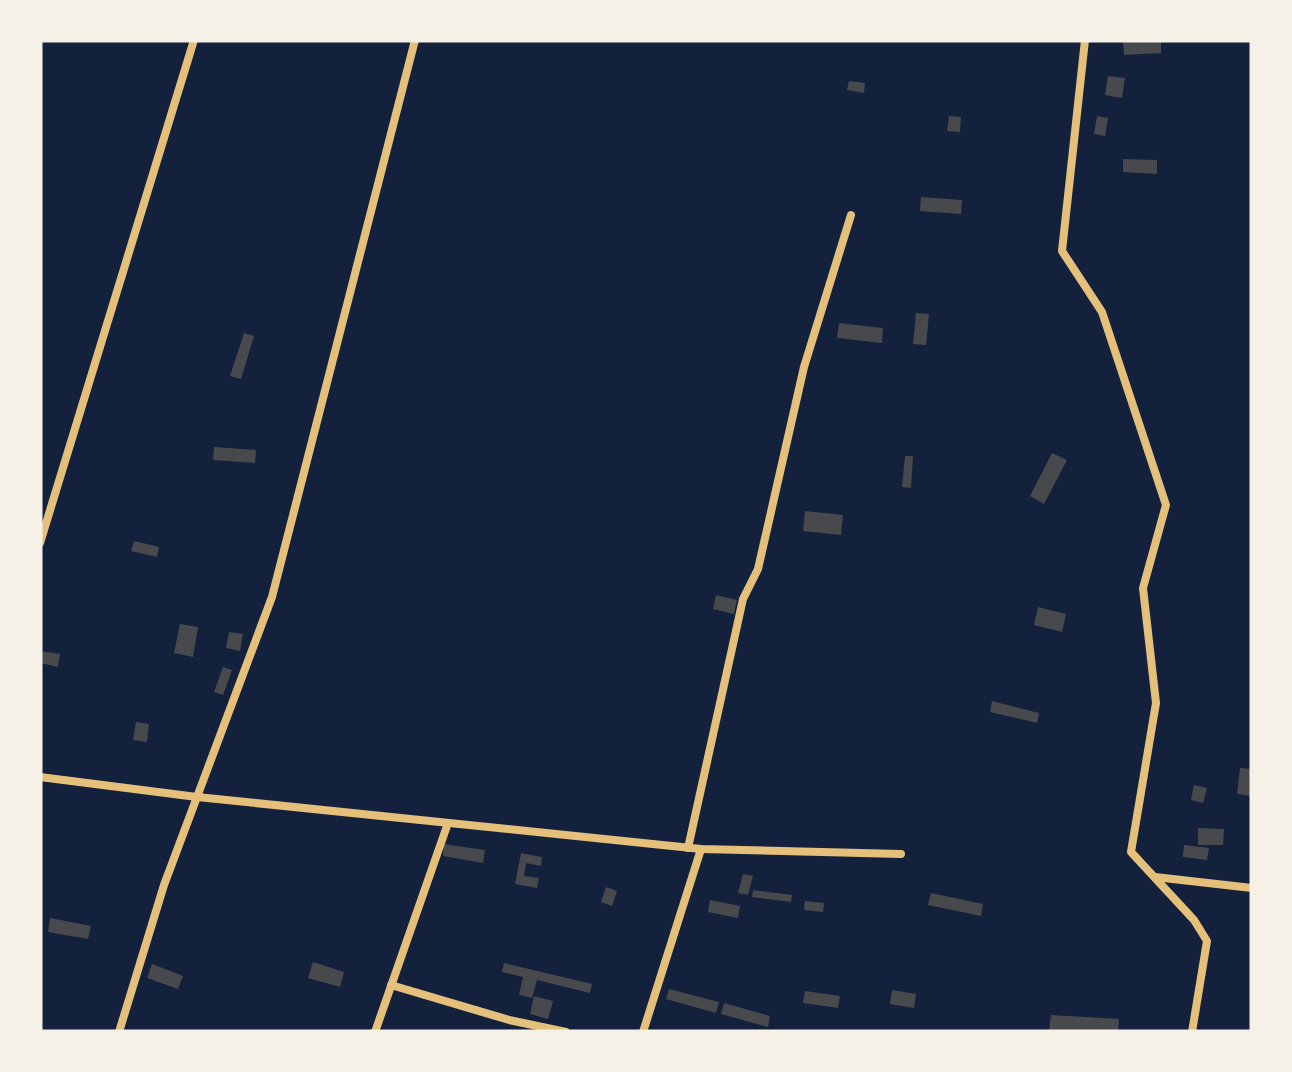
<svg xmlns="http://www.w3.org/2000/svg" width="1292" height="1072" viewBox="0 0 1292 1072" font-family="'Roboto Serif',serif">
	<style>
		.building { fill: #48494c }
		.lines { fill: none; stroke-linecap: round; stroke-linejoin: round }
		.minor { stroke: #e5c07b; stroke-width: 8 }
	</style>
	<rect width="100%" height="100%" fill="#14213d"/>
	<g class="building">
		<path d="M1161 40V53L1124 55 1123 42Z"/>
		<path d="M1108 76 1125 78 1122 98 1105 95Z"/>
		<path d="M849 81 865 83 864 93 847 90Z"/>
		<path d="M949 116 961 117 960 132 947 131Z"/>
		<path d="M1097 116 1108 118 1105 136 1094 134Z"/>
		<path d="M1123 159 1157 160V174L1123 172Z"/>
		<path d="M921 197 962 200 961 214 920 211Z"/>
		<path d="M916 313 929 314 926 345 913 344Z"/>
		<path d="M839 323 883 328 882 343 837 338Z"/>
		<path d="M244 333 254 336 241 379 230 376Z"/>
		<path d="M214 447 256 450 255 463 213 460Z"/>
		<path d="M1052 453 1067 460 1044 504 1030 496Z"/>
		<path d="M905 456H913L911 488 902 487Z"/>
		<path d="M805 511 843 515 841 535 803 531Z"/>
		<path d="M134 541 159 547 157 557 131 551Z"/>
		<path d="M716 595 737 600 734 614 713 609Z"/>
		<path d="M1038 607 1066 614 1062 632 1034 625Z"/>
		<path d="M180 624 198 627 193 657 174 653Z"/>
		<path d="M229 632 243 634 240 651 226 648Z"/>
		<path d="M40 651 60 654 58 667 40 663Z"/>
		<path d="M223 667 232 670 223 695 214 692Z"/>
		<path d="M992 701 1039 713 1037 723 990 712Z"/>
		<path d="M136 722 149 724 147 742 133 740Z"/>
		<path d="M1240 768 1252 769V796L1237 794Z"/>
		<path d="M1194 785 1207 788 1203 803 1191 800Z"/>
		<path d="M1198 828 1224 829 1223 845H1198Z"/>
		<path d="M444 844 485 850 483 863 443 856Z"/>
		<path d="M1184 845 1209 848 1207 860 1183 857Z"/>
		<path d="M521 853 542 857 541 866 526 863 524 876 539 878 537 888 515 884Z"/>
		<path d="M743 874 753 876 748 895 738 893Z"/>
		<path d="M606 887 617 891 612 906 601 902Z"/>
		<path d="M753 890 792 895 791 902 752 897Z"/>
		<path d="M931 893 983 904 981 916 928 905Z"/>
		<path d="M710 900 740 906 738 918 708 912Z"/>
		<path d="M805 901 824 903 823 912 804 910Z"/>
		<path d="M50 918 91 926 88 939 48 932Z"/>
		<path d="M313 962 344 972 340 987 308 978Z"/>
		<path d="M504 963 592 984 590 993 537 980 532 998 519 995 523 977 502 972Z"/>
		<path d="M152 964 183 976 178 989 147 978Z"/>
		<path d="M669 989 719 1002 716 1013 666 999Z"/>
		<path d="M892 990 916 994 914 1008 890 1004Z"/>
		<path d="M805 991 840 996 838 1008 803 1003Z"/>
		<path d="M534 996 553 1001 548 1019 530 1014Z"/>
		<path d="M724 1003 770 1016 768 1027 721 1014Z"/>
		<path d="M1051 1015 1119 1019 1118 1032 1049 1031Z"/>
	</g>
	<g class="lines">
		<g class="minor">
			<path d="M1085 40 1062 251 1102 312 1166 505 1143 588 1156 703 1131 852 1194 920 1207 941 1192 1032"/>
			<path d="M40 543 194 40"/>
			<path d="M40 777 197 797 701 849 901 854"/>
			<path d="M688 848 743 599 758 569 804 367 851 215"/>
			<path d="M1155 877 1252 888"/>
			<path d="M391 985 509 1020 566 1032"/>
			<path d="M119 1032 164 885 272 597 415 40"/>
			<path d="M375 1032 448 823"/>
			<path d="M643 1032 701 849"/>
		</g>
	</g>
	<rect width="1292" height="1072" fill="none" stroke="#f6f1e7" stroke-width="85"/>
</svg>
